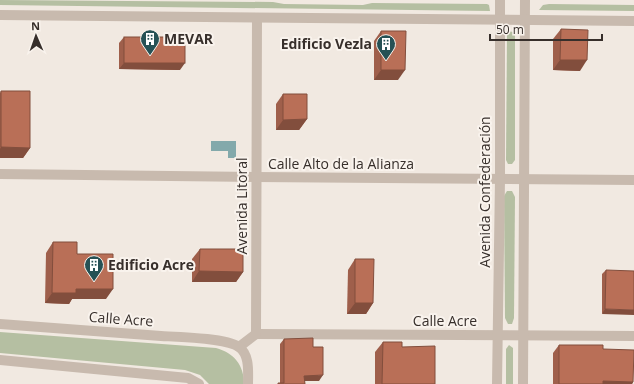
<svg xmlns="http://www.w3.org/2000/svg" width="634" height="384" viewBox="0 0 634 384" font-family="'Open Sans',sans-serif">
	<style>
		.green { fill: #b5bfa2 }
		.water { fill: #83a9ab }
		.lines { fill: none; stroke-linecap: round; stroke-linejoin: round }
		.minor { stroke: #c8baae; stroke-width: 10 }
		.tertiary { stroke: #c8baae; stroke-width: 10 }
		.wall { fill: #9f5f4b }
		.shaded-wall { fill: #824e3d }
		.building { fill: #b96f57; stroke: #824e3d }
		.labels { text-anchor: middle; stroke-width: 4; stroke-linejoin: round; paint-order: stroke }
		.poi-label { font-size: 14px; font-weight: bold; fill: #372f2b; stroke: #f9f3ed; text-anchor: start }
		.street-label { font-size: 14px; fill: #372f2b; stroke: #f9f3ed }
	</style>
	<rect width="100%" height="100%" fill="#f1e9e1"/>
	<g class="green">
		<path d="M0 0 273 2 284 4 363 5 372 3 487 4 489 5 490 11 0 5Z"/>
		<path d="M549 4 634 5V11L539 10 543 5Z"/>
		<path d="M508 31 513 32 515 36V160L512 164H508L506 160 507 35Z"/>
		<path d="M507 191H512L515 197 514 318 512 324H508L505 318 504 196Z"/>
		<path d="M0 332 216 348C234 353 244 365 244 384H209L200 375 185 370 0 353Z"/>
		<path d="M509 345 513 348V384H506V349Z"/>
	</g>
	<path class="water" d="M211 141H236V158H228V151H211Z"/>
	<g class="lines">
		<g class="minor">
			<path d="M0 174 256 177 634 180"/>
			<path d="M256 334 634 336"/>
			<path d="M239 347 256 334 257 18"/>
			<path d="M497 384 500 179V0"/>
			<path d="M523 384 525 0"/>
		</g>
		<g class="tertiary">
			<path d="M0 15 634 21"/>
			<path d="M0 324C54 328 107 332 161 336 179 337 225 338 239 347 250 355 248 372 248 384"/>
			<path d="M0 360 188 378 199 384"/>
		</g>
	</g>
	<g class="wall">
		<path d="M561 29 580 71 553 70V39Z"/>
		<path d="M381 31 398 80H374V41Z"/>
		<path d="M124 37 180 70 119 69V43Z"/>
		<path d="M1 91 30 148 23 158H0V93Z"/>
		<path d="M283 94 307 119 299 130H276V104Z"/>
		<path d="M53 242 106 299H72L69 304 45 303 46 253Z"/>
		<path d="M200 249 243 272 236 282H192V259Z"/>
		<path d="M355 259 373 303 366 314H347L348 270Z"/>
		<path d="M606 270 633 287 602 314V274Z"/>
		<path d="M284 339 313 347 319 381H304L305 384H278L280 383V344Z"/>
		<path d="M383 342 402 347 435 384H375V352Z"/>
		<path d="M559 345 603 349 633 382 632 384H553V353Z"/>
	</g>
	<g class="shaded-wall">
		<path d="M560 60H587L580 71 553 70Z"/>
		<path d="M124 63H185L180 70 119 69Z"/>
		<path d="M381 70H405L398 80H374Z"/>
		<path d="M307 119 299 130H276L283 120Z"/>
		<path d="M1 147 30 148 23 158H0V149Z"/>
		<path d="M199 271 243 272 236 282H192Z"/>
		<path d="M76 289H113L106 299H72L69 304 45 303 52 293Z"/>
		<path d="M355 303H373L366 314H347Z"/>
		<path d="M605 309 634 310V315L602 314Z"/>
		<path d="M323 375 319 381H300L304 376Z"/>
		<path d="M603 381 633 382 632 384H601Z"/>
	</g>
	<g class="building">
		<path d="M561 29 588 30 587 60H560Z"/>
		<path d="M381 31H406L405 70H381Z"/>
		<rect x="124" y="37" width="61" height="26"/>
		<path d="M1 91H30V148L1 147Z"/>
		<path d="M283 94H307V119L283 120Z"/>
		<path d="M53 242H77V254H113V289H76V293H52Z"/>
		<path d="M200 249H243V272L199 271Z"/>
		<path d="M355 259H374L373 303H355Z"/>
		<path d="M606 270 634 271V310L605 309Z"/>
		<path d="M313 338V347H323V375L304 376 305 384H278V383H284V339Z"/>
		<path d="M383 342H402V347L435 346V384H382Z"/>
		<path d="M559 345H603V349L634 350 633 382 603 381V384H559Z"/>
	</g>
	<defs>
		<g id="building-pin" transform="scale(1)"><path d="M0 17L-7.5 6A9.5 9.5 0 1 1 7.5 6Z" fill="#255155" stroke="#f9f3ed"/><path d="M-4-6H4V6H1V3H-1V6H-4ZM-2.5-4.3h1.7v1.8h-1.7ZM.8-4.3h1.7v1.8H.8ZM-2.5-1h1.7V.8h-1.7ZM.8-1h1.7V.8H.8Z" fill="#fff"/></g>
	</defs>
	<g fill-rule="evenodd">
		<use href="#building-pin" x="150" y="39"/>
		<use href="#building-pin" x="386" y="44"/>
		<use href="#building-pin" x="94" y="265"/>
	</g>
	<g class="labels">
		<g class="poi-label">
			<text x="164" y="44">MEVAR</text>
			<text x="372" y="49" text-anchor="end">Edificio Vezla</text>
			<text x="108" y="270">Edificio Acre</text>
		</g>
		<g class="street-label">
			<text x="341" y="169">Calle Alto de la Alianza</text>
			<text transform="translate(485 192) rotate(-90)" y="5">Avenida Confederación</text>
			<text transform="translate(242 206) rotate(-90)" y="5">Avenida Litoral</text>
			<text transform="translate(121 319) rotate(4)" y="5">Calle Acre</text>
			<text x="445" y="326">Calle Acre</text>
		</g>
	</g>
	<g transform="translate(36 36) rotate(358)" stroke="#f9f3ed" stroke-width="3" paint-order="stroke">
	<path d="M0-3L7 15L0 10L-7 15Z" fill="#372f2b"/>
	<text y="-6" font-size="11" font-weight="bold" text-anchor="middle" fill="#372f2b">N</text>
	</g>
	<path d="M490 34v6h112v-6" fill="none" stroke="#372f2b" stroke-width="2"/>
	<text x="496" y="34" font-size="12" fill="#372f2b" stroke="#f9f3ed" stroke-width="3" paint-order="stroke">50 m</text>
</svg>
